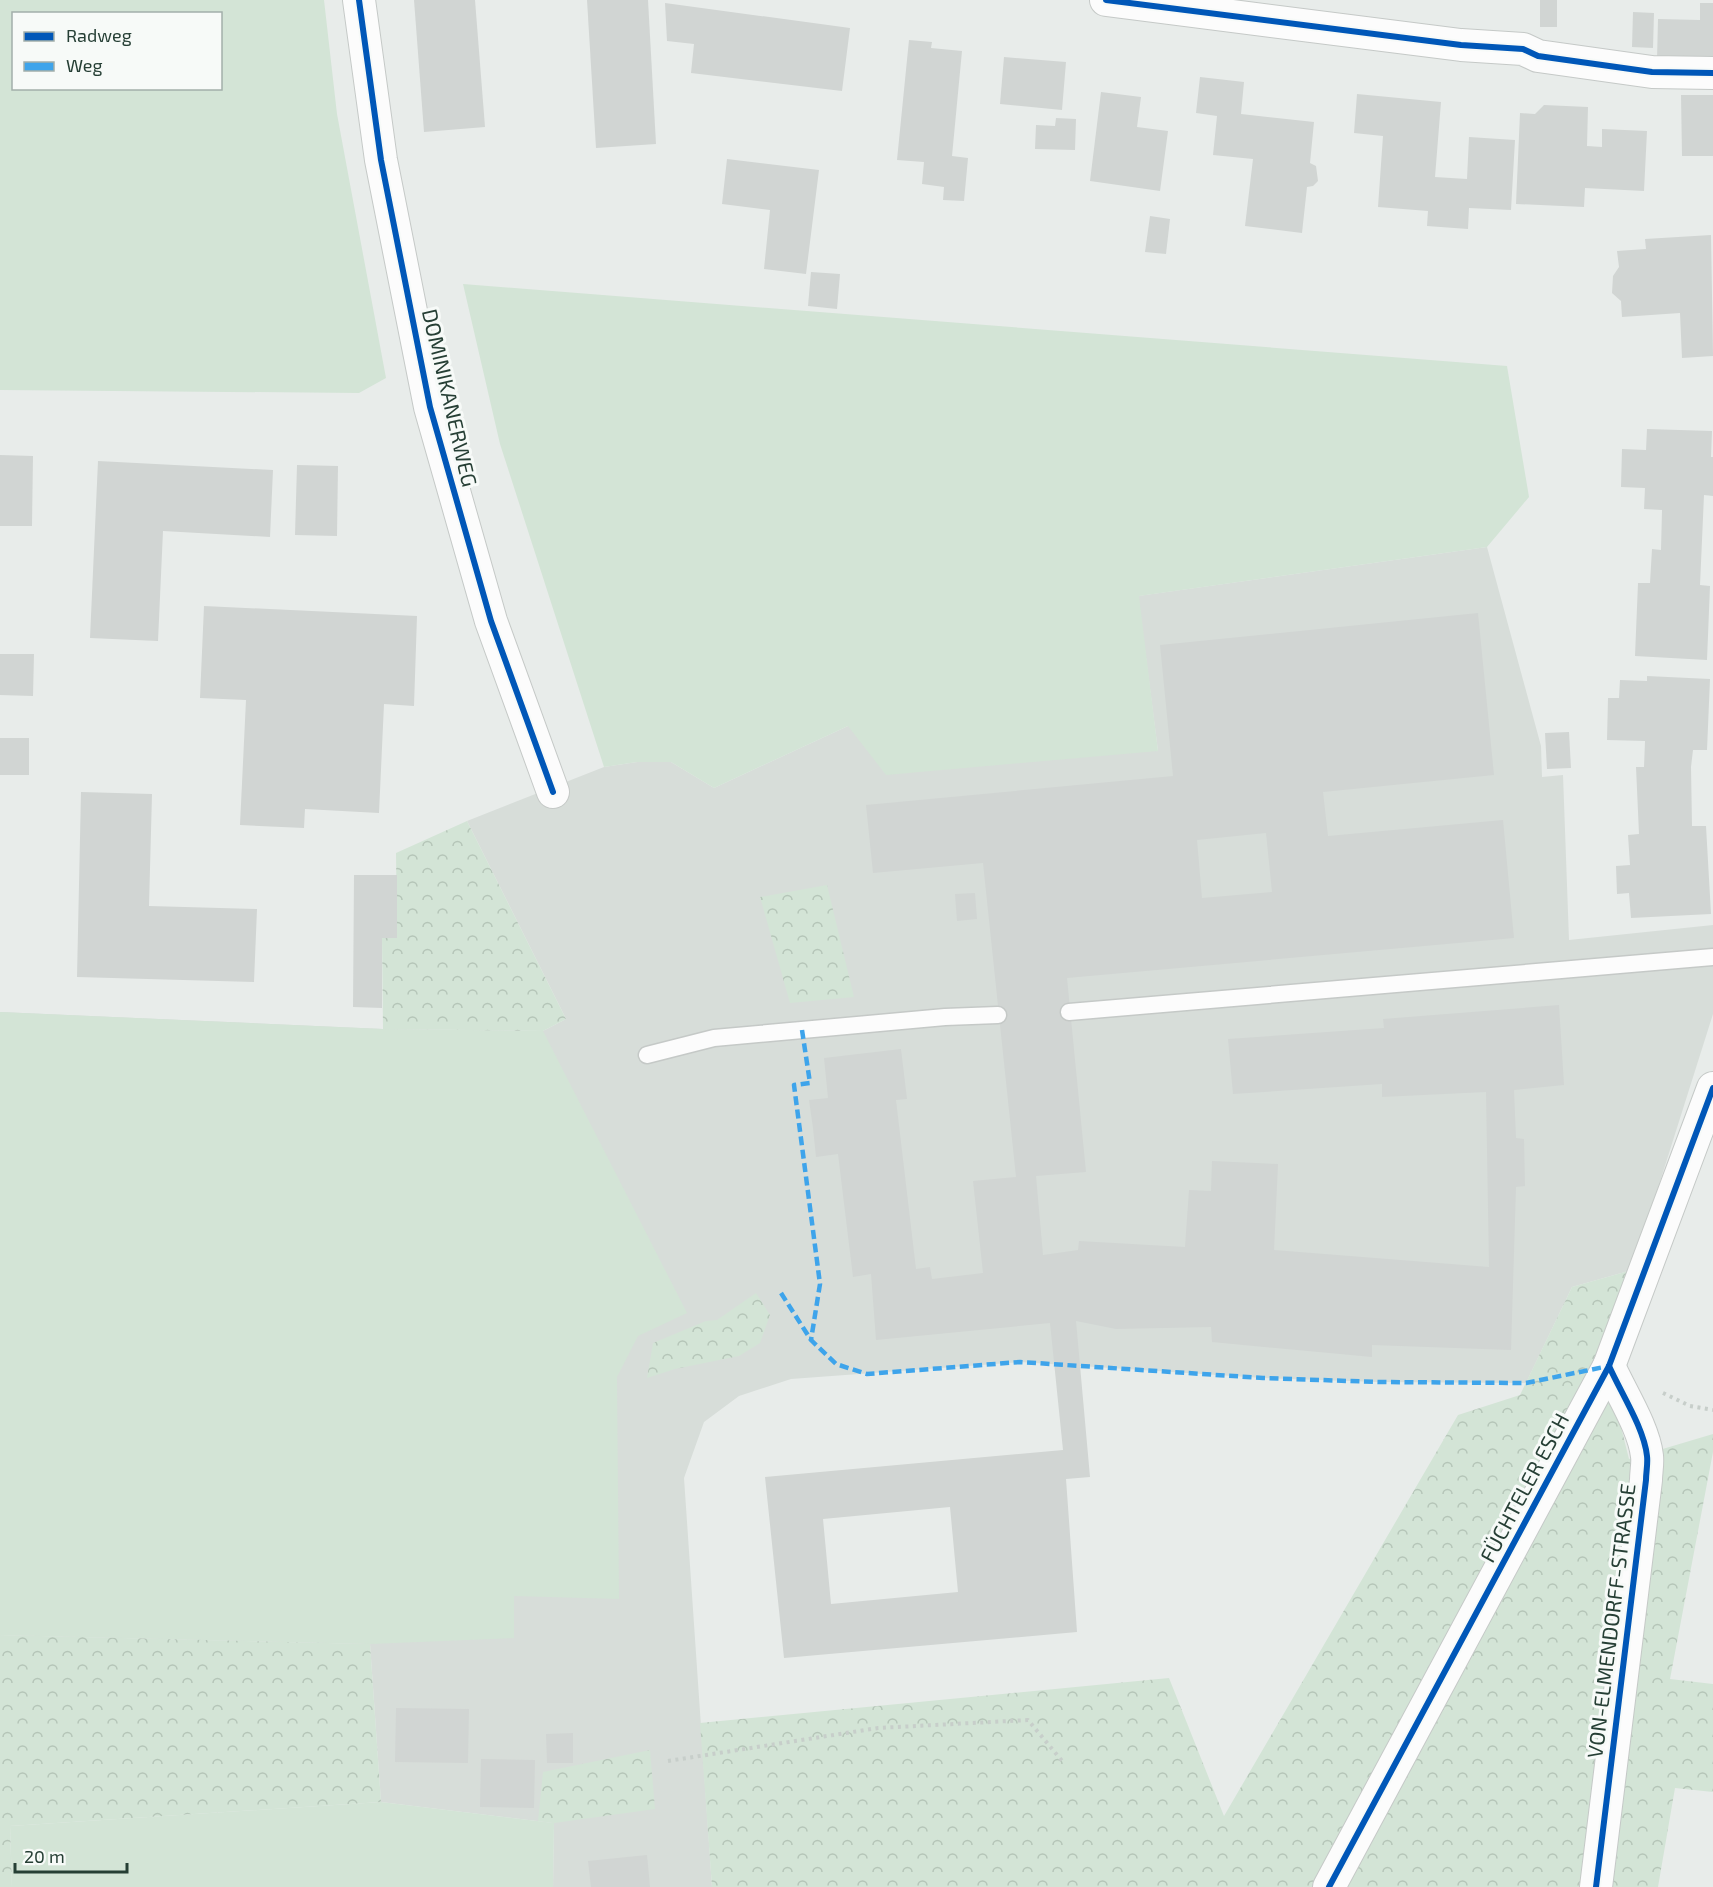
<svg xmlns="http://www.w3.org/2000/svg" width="1713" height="1887" viewBox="0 0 1713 1887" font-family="'Exo 2',sans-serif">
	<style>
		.built { fill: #d7ddd9 }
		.grass { fill: #d3e4d6; fill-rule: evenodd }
		.forest { fill: url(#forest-crowns) }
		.building { fill: #d1d5d3; fill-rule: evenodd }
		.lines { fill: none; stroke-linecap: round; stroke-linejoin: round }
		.service-casing { stroke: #c5c9c7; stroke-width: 19 }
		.minor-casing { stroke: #c5c9c7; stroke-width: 34 }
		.path { stroke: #c7ceca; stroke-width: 4; stroke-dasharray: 3 4.5; stroke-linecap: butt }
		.service { stroke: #fcfcfc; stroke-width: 16 }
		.minor { stroke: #fcfcfc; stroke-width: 32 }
		.quiet { stroke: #3ea4eb; stroke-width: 4.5; stroke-dasharray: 9 4.5; stroke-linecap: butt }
		.cycleway-casing { stroke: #f7faf8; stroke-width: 10 }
		.cycleway { stroke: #0057b8; stroke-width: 6 }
		.labels { text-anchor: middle; stroke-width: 6; stroke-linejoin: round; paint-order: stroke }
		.street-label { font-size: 21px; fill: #263f35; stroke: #f7faf8 }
	</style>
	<defs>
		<pattern id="forest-crowns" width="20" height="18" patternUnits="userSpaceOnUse" patternTransform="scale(1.5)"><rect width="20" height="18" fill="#d3e4d6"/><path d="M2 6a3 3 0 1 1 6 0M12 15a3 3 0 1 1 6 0" fill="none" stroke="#b5c5b8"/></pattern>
	</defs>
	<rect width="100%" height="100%" fill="#e8ecea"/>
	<path class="built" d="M1487 547 1541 746 1542 777 1563 775 1569 940 1713 925V1014L1632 1270 1572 1287 1526 1383 1378 1382 1263 1378 1020 1362 791 1379 739 1396 704 1422 684 1478 712 1887H553L554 1823 381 1802 370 1644 0 1635V1012L383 1029 543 1031 566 1019 467 821 604 767 637 762H671L714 788 848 726 1158 751 1138 596Z"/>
	<g class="grass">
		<path d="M0 0H324L337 114 386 378 359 393 0 390ZM14 14H220V88H14Z"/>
		<path d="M463 284 1507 366 1529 497 1487 547 1139 596 1158 751 886 775 848 726 714 788 671 762H637L604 767 500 444Z"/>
		<path d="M0 1012 383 1029 543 1031 687 1313 638 1336 617 1377 619 1599 514 1596V1638L370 1644 0 1635Z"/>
		<path d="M381 1802 554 1823 553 1887H12L10 1826Z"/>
	</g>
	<g class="forest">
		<path d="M467 821 566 1019 543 1031 383 1029 382 938H397L396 853Z"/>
		<path d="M827 885 854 997 790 1003 760 897Z"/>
		<path d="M1632 1270 1606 1367 1629 1459 1713 1434V1452L1670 1679 1713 1684V1792L1675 1788 1658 1887H712L700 1723 1169 1678 1224 1816 1458 1415 1520 1395 1572 1287Z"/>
		<path d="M756 1293 770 1315 760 1343 739 1356 675 1369 647 1378 653 1343 706 1321 717 1320Z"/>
		<path d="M0 1635 370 1644 381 1802 10 1826 12 1887H0Z"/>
		<path d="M650 1750 655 1809 554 1823 538 1821 543 1772Z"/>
	</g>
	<g class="building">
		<path d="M414 0H475L485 127 424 132Z"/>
		<path d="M587 0H648L656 144 596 148Z"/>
		<rect x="1540" y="0" width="17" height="27"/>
		<path d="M665 3 850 28 842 91 691 73 694 44 667 41Z"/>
		<path d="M1700 3H1713V62L1657 60 1658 19 1700 20Z"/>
		<path d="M1633 12 1654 13 1653 48 1632 47Z"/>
		<path d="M909 40 932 42 931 48 962 51 952 156 968 158 964 201 943 200 944 187 922 184 924 162 897 160Z"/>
		<path d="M1004 57 1066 62 1062 110 1000 104Z"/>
		<path d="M1200 77 1244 82 1241 114 1314 122 1310 163 1316 166 1318 181 1313 186 1307 187 1302 233 1245 226 1253 159 1213 155 1217 116 1196 113Z"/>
		<path d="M1101 92 1141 97 1137 127 1168 131 1160 191 1090 181Z"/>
		<path d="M1357 94 1441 102 1435 177 1467 179 1469 137 1515 140 1511 210 1469 208 1468 229 1427 226 1428 211 1378 207 1383 136 1354 133Z"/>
		<path d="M1681 95H1713V156H1682Z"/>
		<path d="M1544 105 1588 107 1587 146 1602 147V129L1647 131 1644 191 1585 188 1584 207 1516 204 1520 113 1535 114Z"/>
		<path d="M1056 118 1076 119 1075 150 1035 149 1036 125 1055 126Z"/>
		<path d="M727 159 819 170 806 274 764 269 770 210 722 204Z"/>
		<path d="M1150 216 1170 219 1166 254 1145 252Z"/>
		<path d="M1711 235 1713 356 1682 358 1680 313 1622 317 1621 301 1612 293 1613 276 1619 267 1617 251 1646 249 1645 239Z"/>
		<path d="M811 272 840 274 837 309 808 306Z"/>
		<path d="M1647 429 1712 431 1711 457H1713V496L1704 495 1700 585 1710 586 1707 660 1635 656 1638 583H1650L1652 549 1661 550 1662 510 1644 509 1645 488 1621 487 1622 449 1646 450Z"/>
		<path d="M0 455 33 456 32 526H0Z"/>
		<path d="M98 461 273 470 270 537 163 531 158 641 90 638Z"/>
		<path d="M297 465 338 466 337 536 295 535Z"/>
		<path d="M204 606 417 616 414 706 384 704 379 813 305 809 304 828 240 825 246 700 200 698Z"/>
		<path d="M1478 613 1494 775 1323 792 1328 836 1503 820 1514 938 1067 978 1086 1172 1036 1176 1043 1255 1078 1250 1079 1241 1185 1247 1189 1190 1211 1191 1212 1161 1278 1164 1274 1250 1489 1267 1486 1092 1382 1097V1084L1233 1094 1228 1039 1384 1028 1383 1019 1559 1005 1564 1085 1514 1090 1516 1138 1524 1139 1525 1186 1516 1187 1511 1350 1372 1345V1357L1212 1342 1211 1327 1116 1329 1076 1321 1090 1477 1066 1479 1077 1632 784 1658 765 1477 1063 1450 1050 1323 876 1340 871 1274 853 1277 838 1154 816 1157 813 1128 809 1100 828 1098 824 1058 901 1049 907 1099 896 1100 916 1269 930 1267 932 1279 983 1273 973 1181 1016 1177 983 863 873 873 866 805 1173 776 1160 645ZM1266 833 1272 892 1202 898 1197 840ZM950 1507 958 1592 831 1604 823 1519Z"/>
		<path d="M0 654H34L33 696 0 695Z"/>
		<path d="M1647 676 1710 679 1707 750H1693L1691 767 1692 826H1706L1711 914 1631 918 1629 893 1617 894 1616 866 1630 865 1628 835 1639 834 1636 767H1644L1645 741 1607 740 1608 698H1619L1620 680 1647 681Z"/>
		<path d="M1569 732 1571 768 1547 769 1545 733Z"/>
		<rect x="0" y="738" width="29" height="37"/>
		<path d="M81 792 152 794 149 906 257 909 254 982 77 977Z"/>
		<path d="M354 875H397V938H382V1008L353 1007Z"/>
		<path d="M975 893 977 919 957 921 955 894Z"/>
		<path d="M396 1708 469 1709 468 1763 395 1762Z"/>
		<path d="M573 1733V1763H547L546 1734Z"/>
		<path d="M481 1759 535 1760 534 1808 480 1807Z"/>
		<path d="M647 1855 650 1887H591L588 1861Z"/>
	</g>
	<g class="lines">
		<g class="service-casing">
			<g id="service">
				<path d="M1069 1012 1713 957"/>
				<path d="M647 1055 714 1038 945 1017 998 1015"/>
			</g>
		</g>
		<g class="minor-casing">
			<g id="minor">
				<path d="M359 0 381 160 430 407 491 621 553 792"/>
				<path d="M1106 0 1461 45 1523 49 1538 56 1652 72 1713 73"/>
				<path d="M1329 1887 1609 1366 1713 1088"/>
				<path d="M1596 1887 1646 1480C1646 1472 1648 1464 1647 1456 1644 1428 1621 1393 1609 1366"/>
			</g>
		</g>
		<g class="path">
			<path d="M1663 1393 1690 1406 1713 1410"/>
			<path d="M668 1761 878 1728 1028 1720 1063 1762"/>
		</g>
		<use href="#service" class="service"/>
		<use href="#minor" class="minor"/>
		<g class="quiet">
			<path d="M802 1030 810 1083 794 1085 820 1284 811 1340"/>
			<path d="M781 1293 811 1340 836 1364 867 1374 1020 1362 1263 1378 1378 1382 1526 1383 1609 1366"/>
		</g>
		<g class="cycleway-casing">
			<g id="cycleway">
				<path d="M359 0 381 160 430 407 491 621 553 792"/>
				<path d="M1106 0 1461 45 1523 49 1538 56 1652 72 1713 73"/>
				<path d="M1329 1887 1609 1366 1713 1088"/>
				<path d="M1596 1887 1646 1480C1646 1472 1648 1464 1647 1456 1644 1428 1621 1393 1609 1366"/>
			</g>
		</g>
		<use href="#cycleway" class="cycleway"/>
	</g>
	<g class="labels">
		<g class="street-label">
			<text transform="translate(449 398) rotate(77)" y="7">DOMINIKANERWEG</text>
			<text transform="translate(1525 1488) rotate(-62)" y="7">FÜCHTELER ESCH</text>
			<text transform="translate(1612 1621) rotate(-83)" y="7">VON-ELMENDORFF-STRASSE</text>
		</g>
	</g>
	<rect x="12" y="12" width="210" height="78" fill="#f7faf8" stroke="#a3afaa" stroke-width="1.5"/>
	<rect x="24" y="32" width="30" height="9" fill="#0057b8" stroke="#a3afaa" stroke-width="1.5"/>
	<text x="66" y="42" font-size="18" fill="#263f35">Radweg</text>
	<rect x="24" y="62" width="30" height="9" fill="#3ea4eb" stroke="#a3afaa" stroke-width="1.5"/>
	<text x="66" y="72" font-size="18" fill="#263f35">Weg</text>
	<path d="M15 1863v9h112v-9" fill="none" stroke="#263f35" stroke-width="3"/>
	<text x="24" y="1863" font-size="18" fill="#263f35" stroke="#f7faf8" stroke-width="4.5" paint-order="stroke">20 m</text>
</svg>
